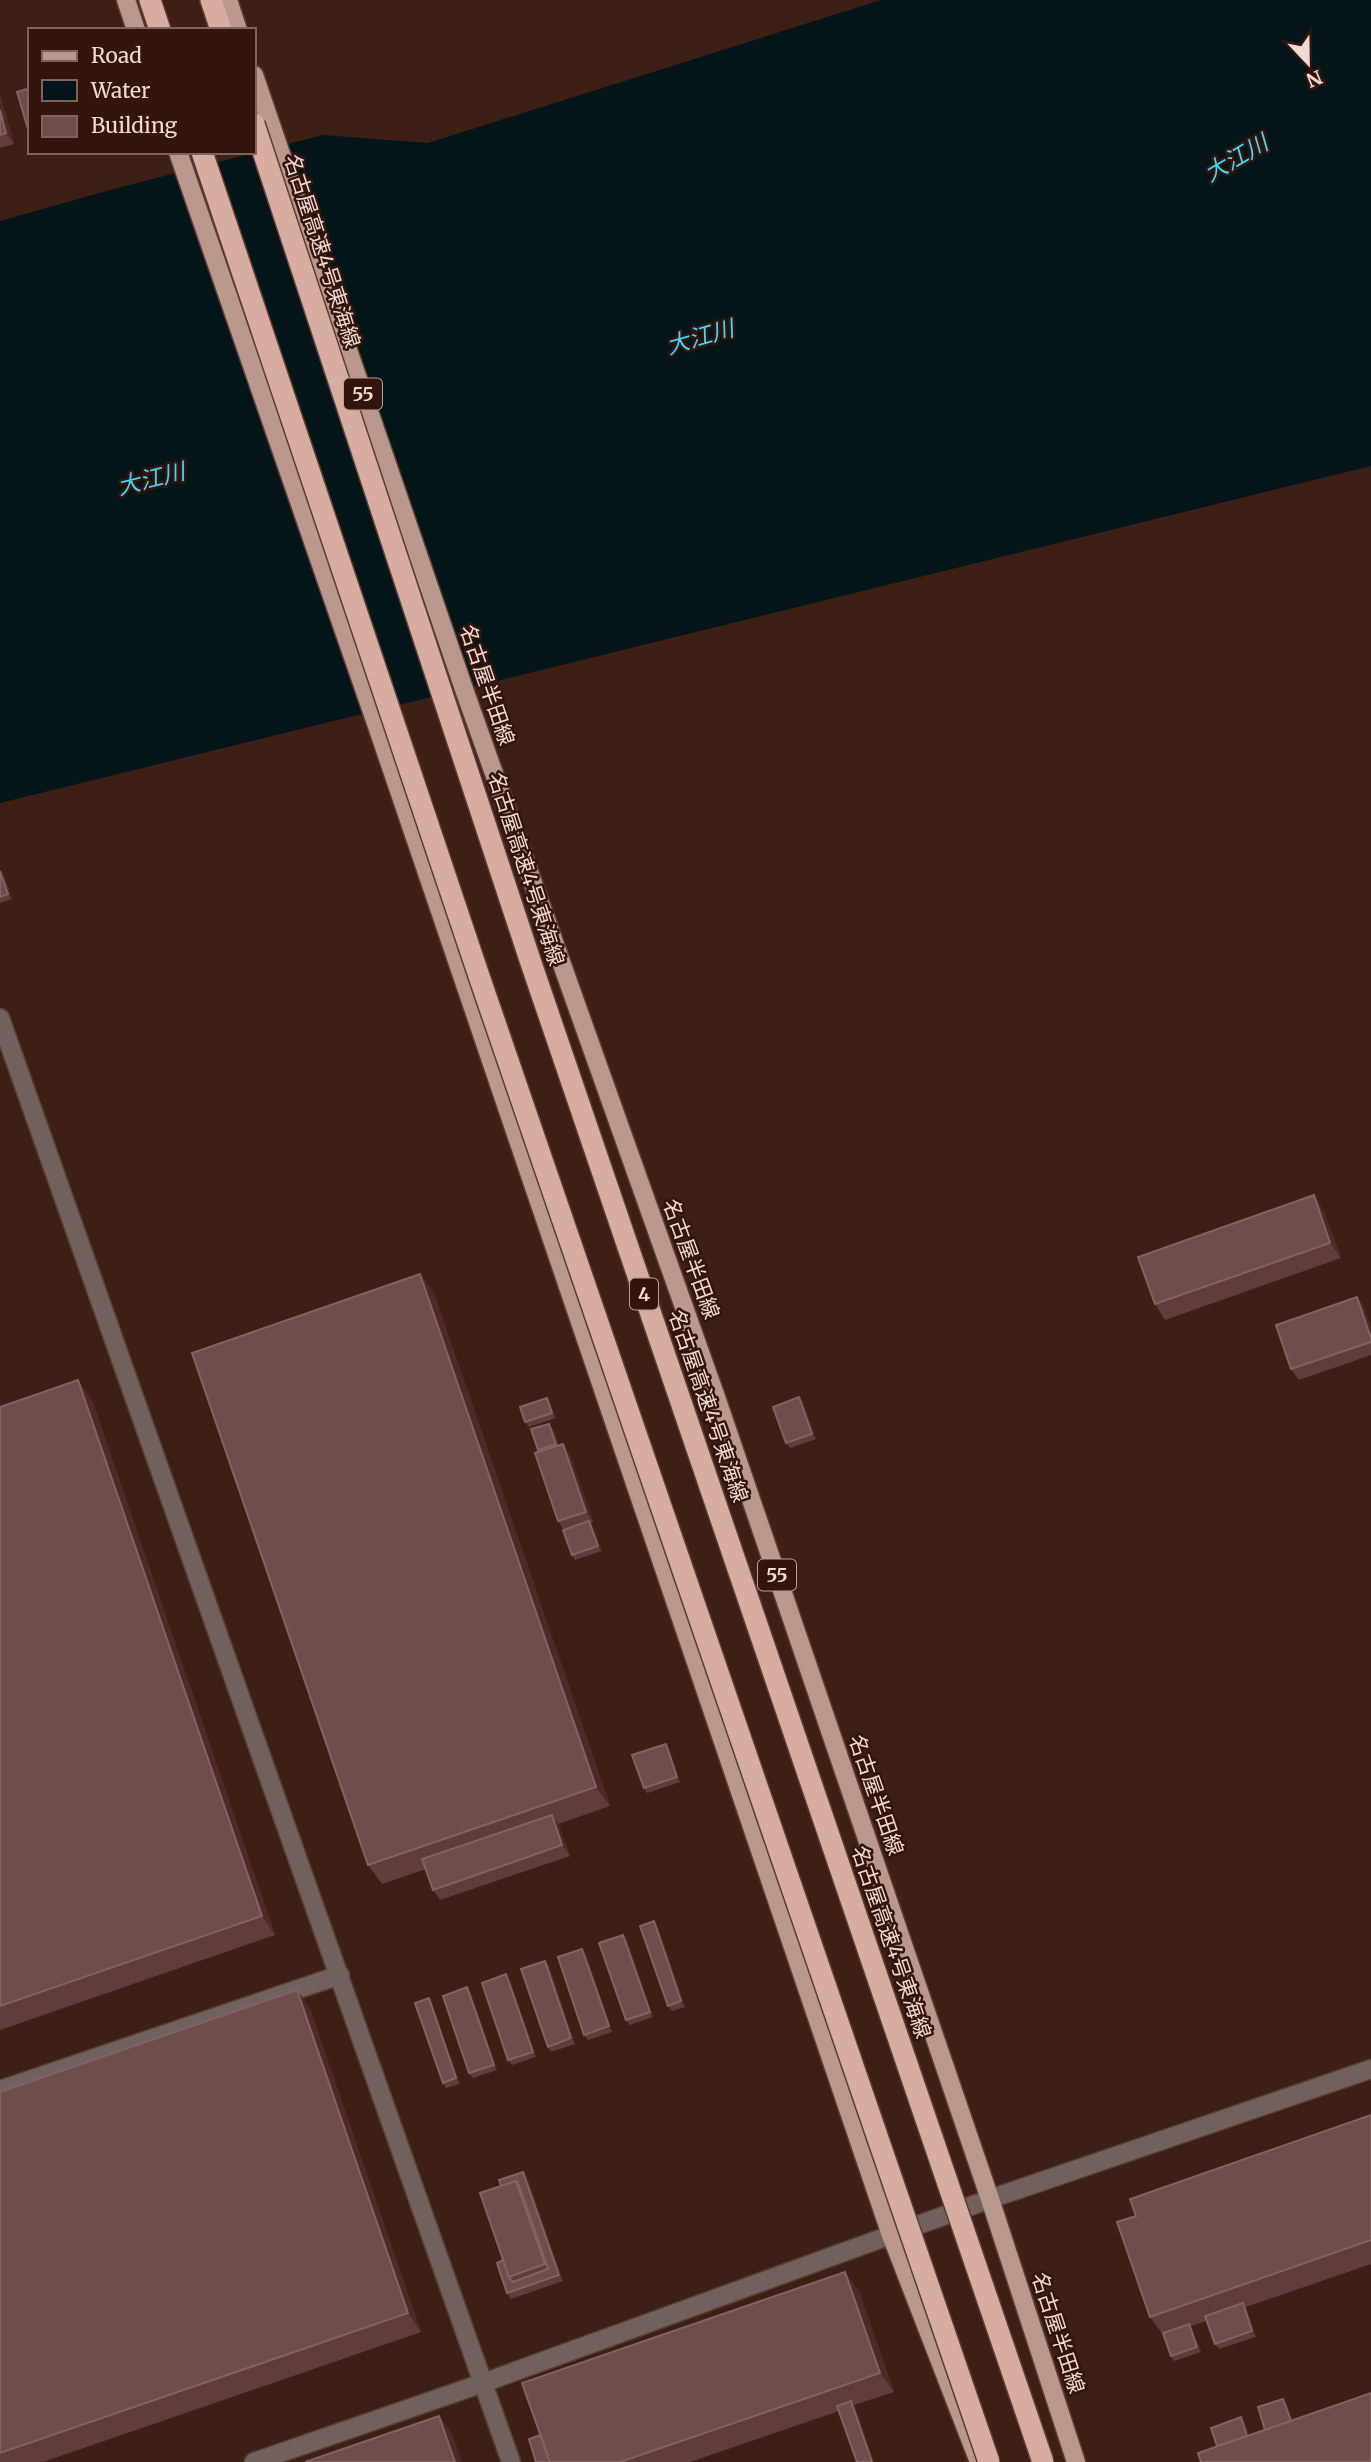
<svg xmlns="http://www.w3.org/2000/svg" width="1371" height="2462" viewBox="0 0 1371 2462" font-family="Merriweather,'Noto Sans JP',serif">
	<style>
		.water { fill: #031519 }
		.lines { fill: none; stroke-linecap: round; stroke-linejoin: round }
		.service-casing { stroke: #5a3d34; stroke-width: 21 }
		.primary-casing { stroke: #5a3d34; stroke-width: 21 }
		.motorway-casing { stroke: #5a3d34; stroke-width: 24 }
		.service { stroke: #71615c; stroke-width: 18 }
		.primary { stroke: #ba988e; stroke-width: 18 }
		.motorway { stroke: #d7ada2; stroke-width: 21 }
		.motorway-bridge-casing { stroke: #5a3d34; stroke-width: 24; stroke-linecap: butt }
		.motorway-bridge { stroke: #d7ada2; stroke-width: 21 }
		.wall { fill: #5f3d3d }
		.shaded-wall { fill: #4b2a27 }
		.building { fill: #6e4e4d; stroke: #826362; stroke-width: 2 }
		.labels { text-anchor: middle; stroke-width: 5; stroke-linejoin: round; paint-order: stroke }
		.shield { fill: #33150d; stroke: #b79e98; stroke-width: 2 }
		.shield-label { font-size: 19px; font-weight: bold; fill: #efd9d3 }
		.street-label { font-size: 21px; fill: #efd9d3; stroke: #33150d }
		.water-label { font-size: 23px; font-style: italic; fill: #3ed7f9; stroke: #33150d }
	</style>
	<rect width="100%" height="100%" fill="#3e1f16"/>
	<path class="water" d="M881 0H1371V466L0 803V221L110 190 323 135 428 143Z"/>
	<g class="lines">
		<g class="service-casing">
			<g id="service">
				<path d="M0 1018 511 2462"/>
				<path d="M0 2090 340 1975"/>
				<path d="M254 2462 483 2383 990 2199 1371 2069"/>
			</g>
		</g>
		<g class="primary-casing">
			<g id="primary">
				<path d="M126 0 136 30"/>
				<path d="M228 0 238 30"/>
				<path d="M254 75 465 692 716 1397 990 2199 1076 2462"/>
				<path d="M178 152 378 729 891 2235 979 2462"/>
			</g>
		</g>
		<g class="motorway-casing">
			<g id="motorway">
				<path d="M150 0 160 30"/>
				<path d="M211 0 221 30"/>
			</g>
		</g>
		<use href="#service" class="service"/>
		<use href="#primary" class="primary"/>
		<use href="#motorway" class="motorway"/>
		<g class="motorway-bridge-casing">
			<g id="motorway-bridge">
				<path d="M254 124 530 960 1043 2462"/>
				<path d="M202 152 480 979 989 2462"/>
			</g>
		</g>
		<use href="#motorway-bridge" class="motorway-bridge"/>
	</g>
	<g class="wall">
		<path d="M0 94 14 144 0 148Z"/>
		<path d="M0 871 4 876 12 899 0 903Z"/>
		<path d="M1324 1211 1341 1258 1165 1320 1155 1304Z"/>
		<path d="M420 1274 434 1293 610 1806 558 1824 570 1856 440 1900 433 1890 426 1869 382 1884 368 1865Z"/>
		<path d="M1357 1297 1364 1307 1371 1328V1355L1299 1380 1291 1369Z"/>
		<path d="M799 1397 803 1402 816 1439 790 1448 786 1443Z"/>
		<path d="M547 1398 550 1403 556 1418 529 1427 525 1422Z"/>
		<path d="M92 1400 275 1935 0 2030V1407Z"/>
		<path d="M549 1424 553 1429 559 1446 563 1444 570 1455 593 1522 591 1523 602 1551 575 1560 572 1555 564 1530 558 1521 538 1450Z"/>
		<path d="M666 1744 669 1749 680 1782 647 1793 644 1788Z"/>
		<path d="M658 1927 685 2007 672 2011 668 2006Z"/>
		<path d="M627 1940 653 2017 630 2025 626 2020Z"/>
		<path d="M586 1954 612 2032 588 2040 584 2035Z"/>
		<path d="M545 1961 549 1966 575 2044 551 2052 548 2047Z"/>
		<path d="M510 1980 536 2057 512 2065 508 2060Z"/>
		<path d="M297 1990 310 2009 421 2332 43 2462H0V2092Z"/>
		<path d="M471 1993 497 2070 473 2078 469 2073Z"/>
		<path d="M429 1998 432 2004 460 2084 446 2088 443 2083Z"/>
		<path d="M1371 2115V2264L1246 2307 1256 2337 1219 2349 1215 2344 1207 2321 1191 2326 1201 2352 1174 2361 1171 2356 1164 2336 1150 2317 1136 2216Z"/>
		<path d="M523 2172 527 2177 563 2281 511 2299 507 2293 501 2186Z"/>
		<path d="M859 2291 894 2392 854 2405 874 2462 839 2411 690 2462H536L540 2435Z"/>
	</g>
	<g class="shaded-wall">
		<path d="M0 94 14 144 6 133 0 110Z"/>
		<path d="M0 871 4 876 12 899 8 894Z"/>
		<path d="M1314 1195 1324 1211 1341 1258 1330 1243Z"/>
		<path d="M420 1274 434 1293 610 1806 596 1787Z"/>
		<path d="M1357 1297 1364 1307 1371 1328V1338Z"/>
		<path d="M78 1380 92 1400 275 1935 262 1916Z"/>
		<path d="M799 1397 803 1402 816 1439 812 1434Z"/>
		<path d="M547 1398 550 1403 556 1418 552 1413Z"/>
		<path d="M549 1424 553 1429 560 1450 556 1444Z"/>
		<path d="M563 1444 570 1455 593 1522 586 1512Z"/>
		<path d="M589 1521 593 1526 602 1551 598 1546Z"/>
		<path d="M666 1744 669 1749 680 1782 677 1777Z"/>
		<path d="M552 1815 559 1825 570 1856 562 1845Z"/>
		<path d="M654 1921 658 1927 685 2007 681 2001Z"/>
		<path d="M623 1935 627 1940 653 2017 650 2012Z"/>
		<path d="M582 1949 586 1954 612 2032 609 2026Z"/>
		<path d="M545 1961 549 1966 575 2044 571 2038Z"/>
		<path d="M506 1974 510 1980 536 2057 533 2052Z"/>
		<path d="M467 1987 471 1993 497 2070 494 2065Z"/>
		<path d="M297 1990 310 2009 421 2332 408 2313Z"/>
		<path d="M429 1998 432 2004 460 2084 456 2078Z"/>
		<path d="M523 2172 527 2177 563 2281 559 2275Z"/>
		<path d="M516 2181 523 2191 552 2275 545 2264Z"/>
		<path d="M845 2272 859 2291 894 2392 880 2373Z"/>
		<path d="M1243 2303 1246 2308 1256 2337 1252 2331Z"/>
		<path d="M1189 2324 1193 2329 1201 2352 1197 2347Z"/>
		<path d="M1283 2399 1287 2404 1296 2429 1292 2423Z"/>
		<path d="M851 2401 855 2406 874 2462H872Z"/>
		<path d="M439 2416 453 2435 462 2462H455Z"/>
		<path d="M1241 2417 1245 2422 1253 2445 1249 2440Z"/>
	</g>
	<g class="building">
		<path d="M30 88V136L17 92Z"/>
		<path d="M0 110 6 133 0 135Z"/>
		<path d="M0 871 8 894 0 897Z"/>
		<path d="M1314 1195 1330 1243 1155 1304 1138 1257Z"/>
		<path d="M420 1274 596 1787 368 1865 192 1353Z"/>
		<path d="M1357 1297 1371 1338V1342L1291 1369 1276 1325Z"/>
		<path d="M78 1380 262 1916 0 2006V1407Z"/>
		<path d="M799 1397 812 1434 786 1443 773 1407Z"/>
		<path d="M547 1398 552 1413 525 1422 520 1407Z"/>
		<path d="M549 1424 556 1444 538 1450 531 1429Z"/>
		<path d="M563 1444 586 1512 558 1521 535 1453Z"/>
		<path d="M589 1521 598 1546 572 1555 563 1530Z"/>
		<path d="M666 1744 677 1777 644 1788 632 1755Z"/>
		<path d="M552 1815 562 1845 433 1890 422 1859Z"/>
		<path d="M654 1921 681 2001 668 2006 640 1926Z"/>
		<path d="M623 1935 650 2012 626 2020 599 1943Z"/>
		<path d="M582 1949 609 2026 584 2035 558 1957Z"/>
		<path d="M545 1961 571 2038 548 2047 521 1969Z"/>
		<path d="M506 1974 533 2052 508 2060 482 1983Z"/>
		<path d="M467 1987 494 2065 469 2073 443 1996Z"/>
		<path d="M297 1990 408 2313 0 2453V2092Z"/>
		<path d="M429 1998 456 2078 443 2083 415 2003Z"/>
		<path d="M1371 2115V2240L1150 2317 1117 2222 1136 2216 1130 2199Z"/>
		<path d="M523 2172 559 2275 507 2293 497 2263 503 2260 509 2277 513 2282 548 2269 519 2186 516 2181 501 2186 499 2180Z"/>
		<path d="M516 2181 545 2264 509 2277 480 2193Z"/>
		<path d="M845 2272 880 2373 620 2462H550L522 2383Z"/>
		<path d="M1243 2303 1252 2331 1215 2344 1205 2316Z"/>
		<path d="M1189 2324 1197 2347 1171 2356 1163 2333Z"/>
		<path d="M1371 2393V2462H1201L1198 2453Z"/>
		<path d="M1283 2399 1291 2421 1265 2430 1258 2407Z"/>
		<path d="M851 2401 872 2462H857L837 2406Z"/>
		<path d="M439 2416 455 2462H305Z"/>
		<path d="M1241 2417 1247 2436 1217 2446 1211 2428Z"/>
		<path d="M540 2435 550 2462H536L529 2439Z"/>
	</g>
	<g class="labels">
		<g class="shield">
			<rect x="344" y="378.5" width="38" height="31" rx="5"/>
			<rect x="630" y="1278.5" width="28" height="31" rx="5"/>
			<rect x="758" y="1559.5" width="38" height="31" rx="5"/>
		</g>
		<g class="shield-label">
			<text x="363" y="401">55</text>
			<text x="644" y="1301">4</text>
			<text x="777" y="1582">55</text>
		</g>
		<g class="street-label">
			<text transform="translate(322 251) rotate(72)" y="7">名古屋高速4号東海線</text>
			<text transform="translate(487 685) rotate(71)" y="7">名古屋半田線</text>
			<text transform="translate(526 869) rotate(72)" y="7">名古屋高速4号東海線</text>
			<text transform="translate(691 1259) rotate(70)" y="7">名古屋半田線</text>
			<text transform="translate(708 1406) rotate(71)" y="7">名古屋高速4号東海線</text>
			<text transform="translate(876 1795) rotate(71)" y="7">名古屋半田線</text>
			<text transform="translate(891 1942) rotate(71)" y="7">名古屋高速4号東海線</text>
			<text transform="translate(1058 2333) rotate(72)" y="7">名古屋半田線</text>
		</g>
		<g class="water-label">
			<text transform="translate(1236 158) rotate(-30)" y="8">大江川</text>
			<text transform="translate(700 337) rotate(-16)" y="8">大江川</text>
			<text transform="translate(151 479) rotate(-14)" y="8">大江川</text>
		</g>
	</g>
	<rect x="28" y="28" width="228" height="126" fill="#33150d" stroke="#7e635c" stroke-width="2"/>
	<rect x="42" y="51" width="35" height="10" fill="#ba988e" stroke="#7e635c" stroke-width="2"/>
	<text x="91" y="63" font-size="21" fill="#efd9d3">Road</text>
	<rect x="42" y="80" width="35" height="21" fill="#031519" stroke="#7e635c" stroke-width="2"/>
	<text x="91" y="98" font-size="21" fill="#efd9d3">Water</text>
	<rect x="42" y="116" width="35" height="21" fill="#6e4e4d" stroke="#7e635c" stroke-width="2"/>
	<text x="91" y="133" font-size="21" fill="#efd9d3">Building</text>
	<g transform="translate(1308 63) rotate(158)" stroke="#33150d" stroke-width="5" paint-order="stroke">
	<path d="M0-5L12 26L0 18L-12 26Z" fill="#efd9d3"/>
	<text y="-10" font-size="19" font-weight="bold" text-anchor="middle" fill="#efd9d3">N</text>
	</g>
</svg>
